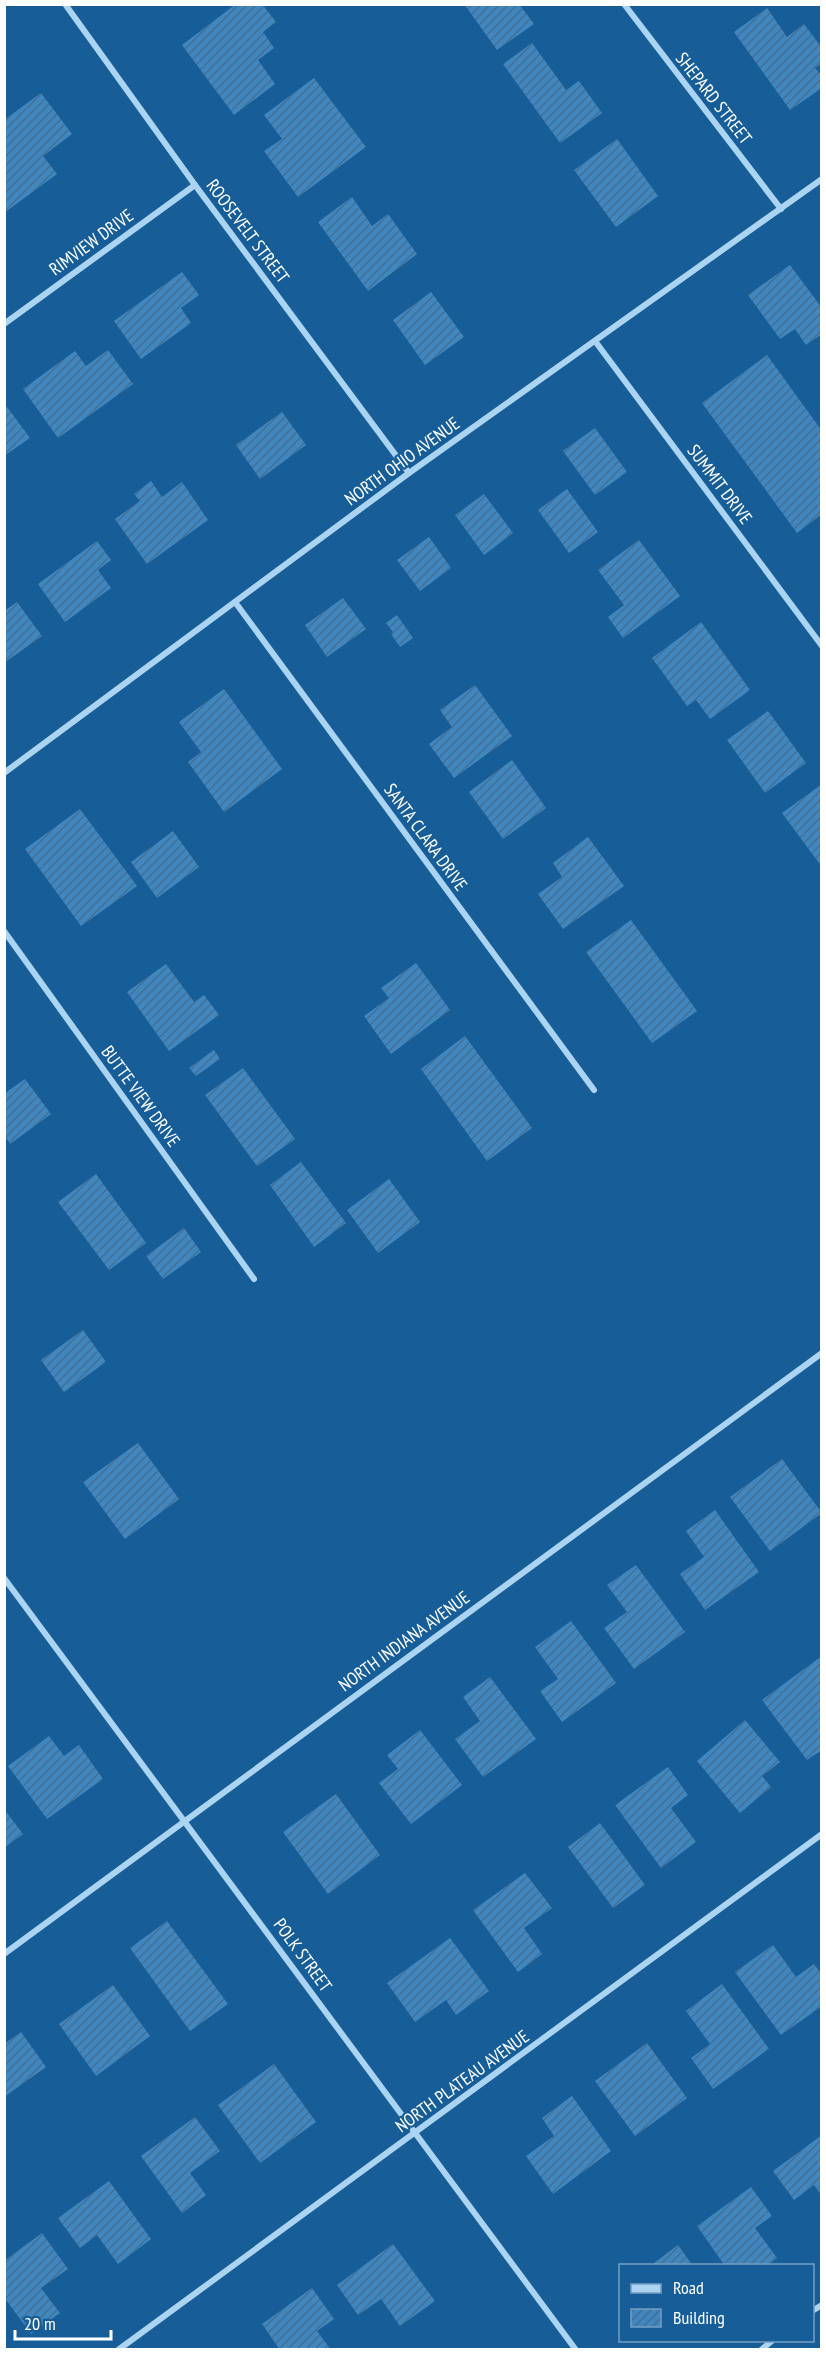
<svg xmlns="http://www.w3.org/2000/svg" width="826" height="2354" font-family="'PT Sans Narrow',sans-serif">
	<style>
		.building { fill: url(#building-hatch) }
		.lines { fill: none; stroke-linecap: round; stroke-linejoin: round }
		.minor { stroke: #abd3f2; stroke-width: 6 }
		.labels { text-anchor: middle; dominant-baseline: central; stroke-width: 4.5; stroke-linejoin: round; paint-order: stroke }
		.street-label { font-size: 18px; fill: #fff; stroke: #175e99 }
	</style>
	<defs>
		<pattern id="building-hatch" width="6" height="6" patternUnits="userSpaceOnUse" patternTransform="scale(1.5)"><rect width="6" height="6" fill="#4087c0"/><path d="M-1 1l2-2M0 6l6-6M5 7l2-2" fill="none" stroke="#456f92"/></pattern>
	</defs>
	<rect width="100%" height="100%" fill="#175e99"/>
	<!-- building -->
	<g class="building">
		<polygon points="236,4 262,4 276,22 263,32 274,48 258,60 275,84 234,115 182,45"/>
		<polygon points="464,4 519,4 534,24 497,50"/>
		<polygon points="767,8 787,37 804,24 822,48 822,63 815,68 822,76 822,88 790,110 734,32"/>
		<polygon points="532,43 566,90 579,81 602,113 560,143 503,64"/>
		<polygon points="314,78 366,147 298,197 264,151 282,139 264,115"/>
		<polygon points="41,93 72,134 43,156 57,174 4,213 4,120"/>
		<polygon points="617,139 658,196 616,227 574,170"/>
		<polygon points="352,197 372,226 388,214 417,254 368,291 318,222"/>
		<polygon points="790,265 822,308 822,334 806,345 795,329 780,339 748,295"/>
		<polygon points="182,272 199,295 181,308 191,323 141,359 114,321"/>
		<polygon points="431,292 464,337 425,365 393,320"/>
		<polygon points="108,350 133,384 58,438 23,389 75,351 86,366"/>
		<polygon points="767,355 822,431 822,514 797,533 702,403"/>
		<polygon points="4,403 30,438 4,456"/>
		<polygon points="282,412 306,445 260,479 236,445"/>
		<polygon points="595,428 627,472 595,495 563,451"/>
		<polygon points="151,481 162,497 182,482 208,520 147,564 115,519 140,501 134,494"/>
		<polygon points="567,489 598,532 569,553 538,510"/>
		<polygon points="484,494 513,533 484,555 455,515"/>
		<polygon points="429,537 451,568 420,591 397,560"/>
		<polygon points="639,540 680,596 623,638 608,617 624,605 598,570"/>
		<polygon points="97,541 111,560 98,570 111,588 65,622 38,584"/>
		<polygon points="343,598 366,629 327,657 305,625"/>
		<polygon points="17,602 42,636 4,663 4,611"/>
		<polygon points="397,615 413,638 400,647 391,634 393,632 386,623"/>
		<polygon points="701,622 750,690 710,719 696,700 687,706 652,658"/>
		<polygon points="475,685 512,736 454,778 429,744 452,727 440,710"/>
		<polygon points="224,689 282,769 224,812 188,762 201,752 179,722"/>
		<polygon points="768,711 806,763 765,793 727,740"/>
		<polygon points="512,760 546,808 503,839 469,792"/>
		<polygon points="822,784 822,867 782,813"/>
		<polygon points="80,809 137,886 81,926 25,849"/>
		<polygon points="173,831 199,867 157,898 131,862"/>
		<polygon points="588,837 624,886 563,929 538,894 562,877 553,863"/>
		<polygon points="631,920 697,1011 652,1043 586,952"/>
		<polygon points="416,963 450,1010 391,1054 364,1016 389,998 381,988"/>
		<polygon points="166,964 194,1002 204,995 219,1015 169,1051 127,992"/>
		<polygon points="465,1036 532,1128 487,1161 421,1069"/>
		<polygon points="214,1050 220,1059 196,1076 189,1068"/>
		<polygon points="243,1068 295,1139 257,1166 205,1095"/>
		<polygon points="25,1079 51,1114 10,1144 5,1136 5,1093"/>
		<polygon points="301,1162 346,1223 314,1247 270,1185"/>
		<polygon points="96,1174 146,1243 109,1270 58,1202"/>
		<polygon points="389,1179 420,1222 378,1253 347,1210"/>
		<polygon points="184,1228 201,1252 163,1279 146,1256"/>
		<polygon points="83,1330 106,1362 64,1392 41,1360"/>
		<polygon points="138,1443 179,1499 125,1539 83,1482"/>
		<polygon points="782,1459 822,1513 770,1551 730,1497"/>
		<polygon points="715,1510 759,1572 705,1610 680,1574 704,1557 686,1531"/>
		<polygon points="636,1565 685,1632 634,1669 604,1628 627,1612 607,1585"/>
		<polygon points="571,1621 616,1683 562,1722 540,1691 558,1679 535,1647"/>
		<polygon points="819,1658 822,1661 822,1750 807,1760 762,1700"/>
		<polygon points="490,1677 536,1739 483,1777 455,1739 480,1721 463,1697"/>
		<polygon points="745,1720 780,1762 762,1776 771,1787 740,1813 697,1761"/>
		<polygon points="420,1730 462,1785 411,1824 379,1783 398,1769 387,1755"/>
		<polygon points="49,1736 64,1756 79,1745 103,1779 47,1819 8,1766"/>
		<polygon points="668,1767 688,1795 671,1808 696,1842 661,1868 615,1805"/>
		<polygon points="336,1794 380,1855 328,1894 283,1832"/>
		<polygon points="4,1809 23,1834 4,1848"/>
		<polygon points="600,1823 645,1885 613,1908 568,1847"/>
		<polygon points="525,1873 552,1908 524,1928 542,1954 518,1972 473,1910"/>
		<polygon points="167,1921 228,2004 190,2031 130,1948"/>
		<polygon points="450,1938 489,1991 456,2015 446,2000 415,2022 387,1983"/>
		<polygon points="773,1945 796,1977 814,1964 822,1975 822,2006 781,2035 735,1972"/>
		<polygon points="722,1984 769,2049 713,2089 691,2058 710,2044 686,2011"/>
		<polygon points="113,1985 150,2036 96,2076 59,2024"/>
		<polygon points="21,2032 46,2067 4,2097 4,2044"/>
		<polygon points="647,2043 687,2098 635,2136 595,2081"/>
		<polygon points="274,2064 316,2122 260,2163 218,2105"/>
		<polygon points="572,2096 611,2151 553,2194 526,2156 554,2136 542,2118"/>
		<polygon points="195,2117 220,2151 190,2173 206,2195 182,2213 141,2156"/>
		<polygon points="822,2135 822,2196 814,2185 794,2200 773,2171"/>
		<polygon points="109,2181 151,2239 118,2264 97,2235 80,2248 58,2218"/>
		<polygon points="751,2187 772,2216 755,2228 777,2258 767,2266 725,2266 697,2226"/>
		<polygon points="42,2233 68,2269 41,2288 60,2313 31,2334 4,2297 4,2261"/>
		<polygon points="393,2244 435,2301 400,2326 381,2299 358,2315 337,2285"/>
		<polygon points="678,2245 693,2266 650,2266"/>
		<polygon points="312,2288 334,2319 317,2331 331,2350 280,2350 262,2324"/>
	</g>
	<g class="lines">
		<!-- minor -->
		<g class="minor">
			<polyline points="65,4 195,185 409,473"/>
			<polyline points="624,4 781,209"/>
			<polyline points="4,324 195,185"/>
			<polyline points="595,341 822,646"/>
			<polyline points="235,602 594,1090"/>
			<polyline points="4,773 409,473 822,179"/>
			<polyline points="4,931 254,1279"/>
			<polyline points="4,1578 576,2350"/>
			<polyline points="4,1954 822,1353"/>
			<polyline points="812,2311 822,2305"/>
			<polyline points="118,2350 822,1834"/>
			<polyline points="761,2350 773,2340"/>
		</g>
	</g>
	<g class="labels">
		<!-- street labels -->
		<g class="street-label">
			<text transform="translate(714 98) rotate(52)">SHEPARD STREET</text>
			<text transform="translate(248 231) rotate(53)">ROOSEVELT STREET</text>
			<text transform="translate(91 242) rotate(-36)">RIMVIEW DRIVE</text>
			<text transform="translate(402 461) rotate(-36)">NORTH OHIO AVENUE</text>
			<text transform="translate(720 484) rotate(53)">SUMMIT DRIVE</text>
			<text transform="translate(426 837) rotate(54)">SANTA CLARA DRIVE</text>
			<text transform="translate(141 1096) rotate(54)">BUTTE VIEW DRIVE</text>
			<text transform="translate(404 1641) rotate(-36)">NORTH INDIANA AVENUE</text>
			<text transform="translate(303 1955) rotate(54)">POLK STREET</text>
			<text transform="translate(462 2081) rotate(-36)">NORTH PLATEAU AVENUE</text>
		</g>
	</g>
	<!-- border -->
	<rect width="826" height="2354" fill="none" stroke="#ffffff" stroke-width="12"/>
	<!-- legend -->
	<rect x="619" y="2264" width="195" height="78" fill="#175e99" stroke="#749ec2" stroke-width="1.5"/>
	<rect x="631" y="2284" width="30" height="9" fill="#abd3f2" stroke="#749ec2" stroke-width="1.5"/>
	<text x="673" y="2294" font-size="18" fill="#ffffff">Road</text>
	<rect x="631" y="2309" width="30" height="18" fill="url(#building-hatch)" stroke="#749ec2" stroke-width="1.5"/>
	<text x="673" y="2324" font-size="18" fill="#ffffff">Building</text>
	<!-- scale -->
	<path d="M15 2330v9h96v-9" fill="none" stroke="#ffffff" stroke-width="3"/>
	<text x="24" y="2330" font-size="18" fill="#ffffff" stroke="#175e99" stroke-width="4.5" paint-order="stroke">20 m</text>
</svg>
